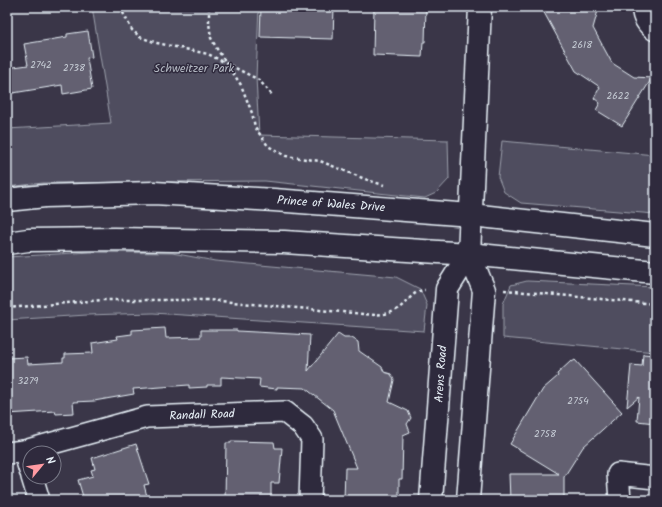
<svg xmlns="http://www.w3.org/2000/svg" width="662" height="507" font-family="Kalam,sans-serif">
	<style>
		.green { fill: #504e5f; stroke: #9ca0ac }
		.building { fill: #636171; stroke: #e8f1f8 }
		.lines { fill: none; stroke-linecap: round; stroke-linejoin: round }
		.minor-casing { stroke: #e8f1f8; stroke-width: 24 }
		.tertiary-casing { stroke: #e8f1f8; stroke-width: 25 }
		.secondary-casing { stroke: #e8f1f8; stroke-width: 25 }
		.path { stroke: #e8f1f8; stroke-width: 2.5; stroke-dasharray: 3 3; stroke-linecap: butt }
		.minor { stroke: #2f2a3d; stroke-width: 21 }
		.tertiary { stroke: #2f2a3d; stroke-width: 22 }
		.secondary { stroke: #2f2a3d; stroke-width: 22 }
		.labels { text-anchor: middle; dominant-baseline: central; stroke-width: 3; stroke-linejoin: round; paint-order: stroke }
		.number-label { font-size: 10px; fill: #c7cdd6 }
		.park-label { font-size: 12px; fill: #b3b8c2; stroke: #2f2a3d }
		.street-label { font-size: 12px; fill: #e8f1f8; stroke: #2f2a3d }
	</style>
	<rect width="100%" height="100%" fill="#3a3648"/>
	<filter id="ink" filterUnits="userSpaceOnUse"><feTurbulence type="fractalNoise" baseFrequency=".025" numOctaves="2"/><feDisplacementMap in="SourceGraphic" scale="8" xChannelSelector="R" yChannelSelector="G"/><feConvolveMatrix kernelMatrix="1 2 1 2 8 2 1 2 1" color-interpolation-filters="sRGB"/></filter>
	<g filter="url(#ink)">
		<!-- green -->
		<g class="green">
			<polygon points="92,7 259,7 256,77 259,135 448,140 449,179 436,193 425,198 265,181 43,183 7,187 7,129 111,123"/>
			<polygon points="502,141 655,155 655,214 521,203 504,192 498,177"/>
			<polygon points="91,252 172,253 215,261 396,277 420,289 427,305 424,331 153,313 87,315 7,320 7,257"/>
			<polygon points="527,281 655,287 655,352 503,338 503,304 511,285"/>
		</g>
		<!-- building -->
		<g class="building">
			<polygon points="261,7 334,7 333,39 260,37"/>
			<polygon points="374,7 426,7 425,42 423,42 422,57 373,55"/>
			<polygon points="541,7 599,7 593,28 612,63 634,77 652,78 622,126 596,110 600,103 594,98 600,87 576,71"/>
			<polygon points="88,31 92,57 87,58 92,89 63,94 62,85 7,94 7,68 28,65 24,44 67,37 67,34"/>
			<polygon points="165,328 166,338 201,337 201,330 237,330 237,331 310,335 308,371 338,334 344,338 352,338 358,342 359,351 382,367 384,372 391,374 394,380 389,402 408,411 411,418 407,424 410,432 403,435 402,479 399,479 399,500 344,500 345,468 357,468 333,410 305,388 277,387 277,389 259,387 260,379 221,377 221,385 207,385 207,387 189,388 189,385 133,389 134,394 94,401 73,402 74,413 56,414 55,411 7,414 7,358 27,357 28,364 63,362 63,358 65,358 65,354 93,353 92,343 118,339 117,336 132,334 132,330"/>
			<polygon points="643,354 655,355 655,423 637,421 639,397 627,407 631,365 642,366"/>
			<polygon points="575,360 622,412 583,447 564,477 564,500 510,500 509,474 559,474 510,444 543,389 558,376 557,374 571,361 572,362"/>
			<polygon points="231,441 274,442 275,448 282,448 279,483 271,483 271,500 225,500 226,443 231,443"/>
			<polygon points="136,444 149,484 144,485 148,500 84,500 78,480 93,476 91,470 95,469 92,458"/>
		</g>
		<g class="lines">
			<!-- minor casing -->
			<g class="minor-casing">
				<g id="minor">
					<path d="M643,7c-1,10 4,17 12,23"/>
					<polyline points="24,451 147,417 285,412 303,426 312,439 310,500"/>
					<polyline points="7,453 24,451 30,471"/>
					<polyline points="32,477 39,500"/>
					<polyline points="620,500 618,474 655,478"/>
				</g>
			</g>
			<!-- tertiary casing -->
			<g class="tertiary-casing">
				<g id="tertiary">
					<polyline points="431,500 447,289 469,254"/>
					<polyline points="468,500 484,290 469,254 480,7"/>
				</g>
			</g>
			<!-- secondary casing -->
			<g class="secondary-casing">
				<g id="secondary">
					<polyline points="7,200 45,196 154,193 274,200 471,215 655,235"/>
					<polyline points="7,243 28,240 114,239 284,242 469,254 655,272"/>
				</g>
			</g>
			<!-- path -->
			<g class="path">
				<polyline points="120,7 132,30 140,37 157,43 208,54 259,80 273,96"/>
				<polyline points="209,7 209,23 211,38 217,49 241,85 252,113 255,127 268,146 286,156 320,161 370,181 384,185"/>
				<polyline points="504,290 655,304"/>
				<path d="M7,308l97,-8h105l166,15c6,-1 14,-1 19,-4 12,-5 18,-21 31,-21"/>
			</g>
			<!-- minor -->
			<use href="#minor" class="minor"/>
			<!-- tertiary -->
			<use href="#tertiary" class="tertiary"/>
			<!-- secondary -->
			<use href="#secondary" class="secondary"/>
		</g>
	</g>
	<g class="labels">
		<!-- number labels -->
		<g class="number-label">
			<text x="582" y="45">2618</text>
			<text x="41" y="65">2742</text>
			<text x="74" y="68">2738</text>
			<text x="618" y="96">2622</text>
			<text x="28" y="381">3279</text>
			<text x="578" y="401">2754</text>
			<text x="545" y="434">2758</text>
		</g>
		<!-- park labels -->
		<g class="park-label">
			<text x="194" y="68">Schweitzer Park</text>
		</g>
		<!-- street labels -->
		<g class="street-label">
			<text transform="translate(331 204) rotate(4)">Prince of Wales Drive</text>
			<text transform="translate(441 374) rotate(-86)">Arens Road</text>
			<text transform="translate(202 415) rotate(-2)">Randall Road</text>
		</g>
	</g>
	<!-- margin -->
	<rect width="662" height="507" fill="none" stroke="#2f2a3d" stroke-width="24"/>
	<rect x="12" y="12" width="638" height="483" fill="none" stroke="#e8f1f8" stroke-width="1.5" filter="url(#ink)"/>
	<!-- north arrow -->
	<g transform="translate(42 465) rotate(61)"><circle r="19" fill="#2f2a3d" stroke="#797a88"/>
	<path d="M0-3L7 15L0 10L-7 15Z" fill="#ff9aa2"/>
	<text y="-6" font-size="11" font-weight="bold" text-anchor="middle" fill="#e8f1f8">N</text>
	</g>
</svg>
